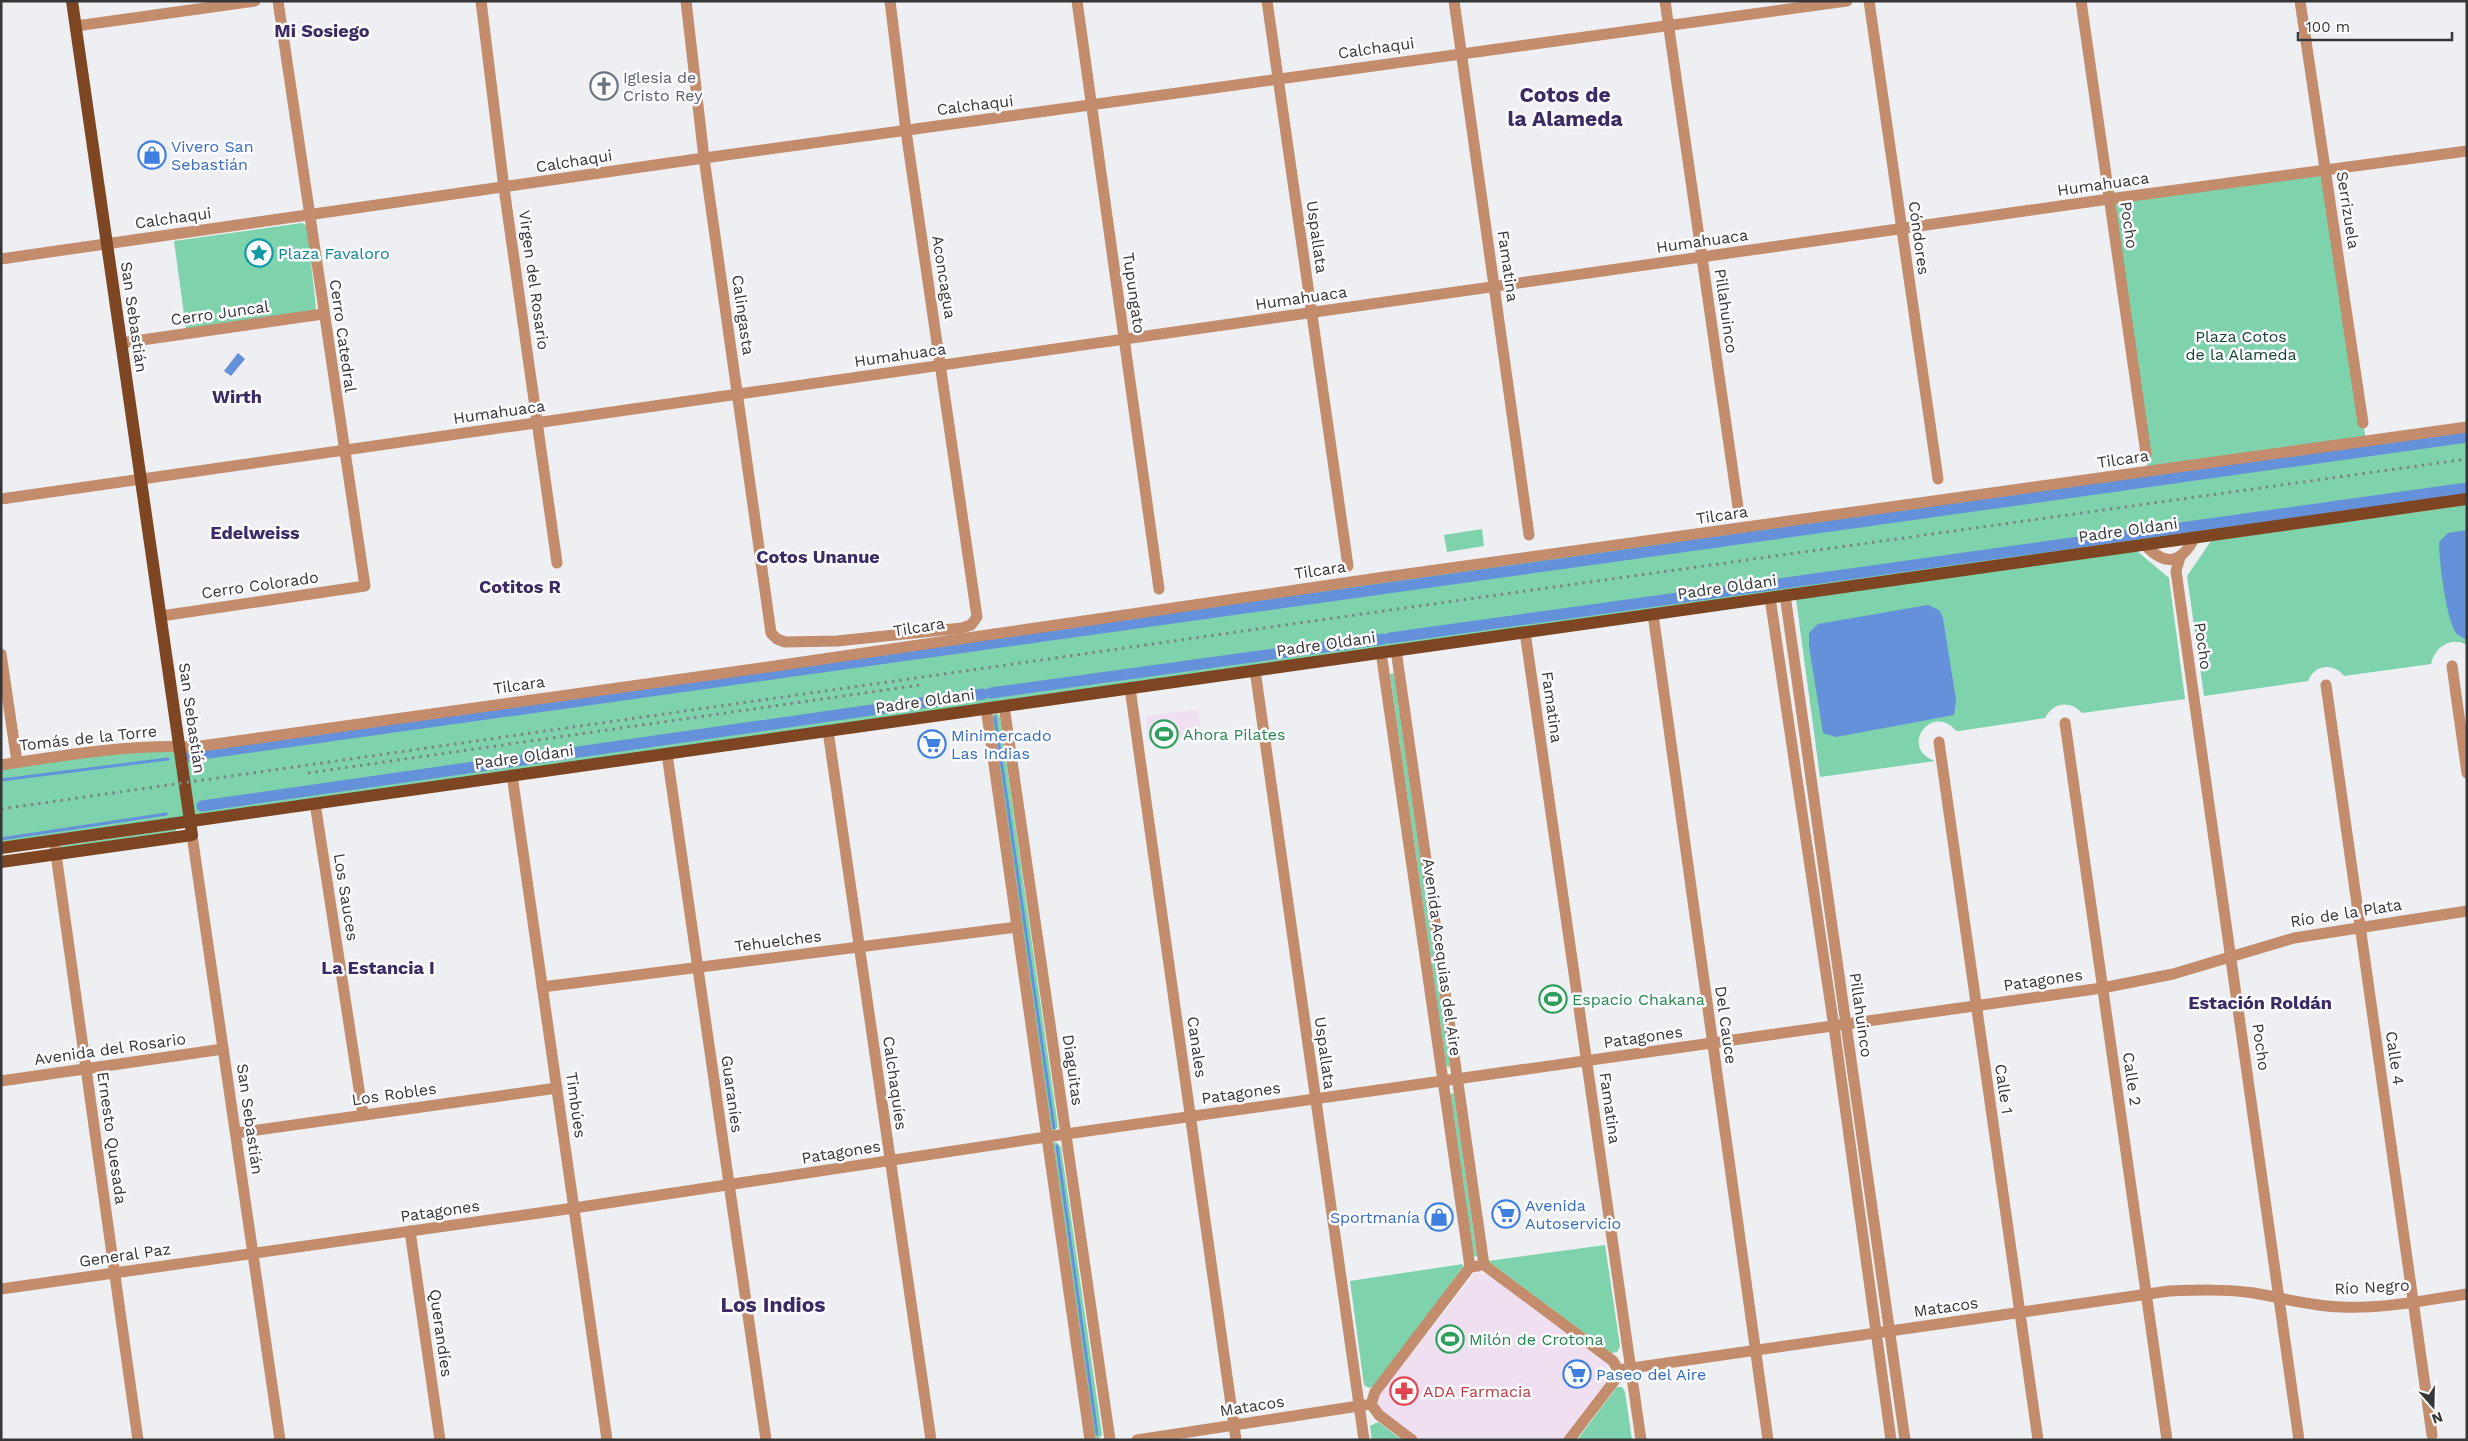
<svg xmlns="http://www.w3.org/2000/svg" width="2468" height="1441" font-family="'Work Sans',sans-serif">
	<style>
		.commercial { fill: #efdff1 }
		.green { fill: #7ed3ac }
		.water { fill: #6590da }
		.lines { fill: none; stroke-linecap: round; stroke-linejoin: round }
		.stream { stroke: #6590da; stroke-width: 3 }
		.canal { stroke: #6590da; stroke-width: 11 }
		.minor { stroke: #c38c6c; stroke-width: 11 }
		.major { stroke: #7d4521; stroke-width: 12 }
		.rail { stroke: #828385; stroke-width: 3; stroke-dasharray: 2.5 5; stroke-linecap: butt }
		.labels { text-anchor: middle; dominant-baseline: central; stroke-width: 5; stroke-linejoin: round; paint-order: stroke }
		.street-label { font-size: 16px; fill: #363638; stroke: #fcfcff }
		.worship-label { font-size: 16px; fill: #5b616d; stroke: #fcfcff; text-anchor: start }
		.shop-label { font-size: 16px; fill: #366cbe; stroke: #fcfcff; text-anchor: start }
		.culture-label { font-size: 16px; fill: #0d838f; stroke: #fcfcff; text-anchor: start }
		.park-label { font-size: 16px; fill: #174432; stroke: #fcfcff }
		.leisure-label { font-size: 16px; fill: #27864d; stroke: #fcfcff; text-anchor: start }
		.health-label { font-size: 16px; fill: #be3a42; stroke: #fcfcff; text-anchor: start }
		.neighbourhood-label { font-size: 18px; font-weight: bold; fill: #3c2a65; stroke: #fcfcff }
		.district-label { font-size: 21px; font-weight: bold; fill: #3c2a65; stroke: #fcfcff }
	</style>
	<rect width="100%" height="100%" fill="#eeeff2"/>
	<!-- commercial -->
	<g class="commercial">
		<polygon points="1198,709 1201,735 1149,743 1146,716"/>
		<polygon points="1475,1273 1488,1275 1607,1364 1609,1374 1607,1381 1563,1440 1417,1440 1384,1415 1377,1404 1379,1395"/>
	</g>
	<!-- green -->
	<g class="green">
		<polygon points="2326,171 2366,441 2467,427 2467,499 1,848 1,765 194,747 2148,471 2109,199"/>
		<polygon points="302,223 307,226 316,308 314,311 186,329 174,241"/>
		<path d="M2467,505v140c-17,-9 -32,2 -36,19l-87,12c-11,-14 -30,-11 -36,5l-104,15 -17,-120 24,-35z"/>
		<polygon points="1482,529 1484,546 1447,552 1444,535"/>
		<path d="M2137,551l32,27 16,121 -103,14c-12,-13 -29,-11 -37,5l-86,13h-3c-24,-29 -58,17 -21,30l-115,16 -24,-178z"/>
		<polygon points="1392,673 1394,674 1450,1066 1448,1067 1446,1065 1390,675"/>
		<polygon points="997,713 1000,717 1058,1127 1053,1131 1050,1130 992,715"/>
		<polygon points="176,829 176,832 62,850 60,846"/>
		<polygon points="1452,1093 1454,1094 1477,1256 1475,1257 1473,1254 1450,1095"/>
		<polygon points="1056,1142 1061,1147 1102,1435 1097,1440 1093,1439 1053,1143"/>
		<polygon points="1605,1245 1620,1346 1617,1352 1611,1353 1488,1261"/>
		<polygon points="1463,1264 1463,1267 1374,1386 1369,1388 1364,1385 1350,1281"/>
		<polygon points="1617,1387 1622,1387 1625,1392 1632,1440 1577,1440"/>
		<polygon points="1378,1422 1402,1440 1372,1440 1370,1426"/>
	</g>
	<!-- water -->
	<g class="water">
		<polygon points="238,353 245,359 231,376 224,371"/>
		<path d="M2467,530v110c-3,-2 -8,-4 -10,-6 -11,-12 -18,-75 -18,-92l9,-9z"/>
		<polygon points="1928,605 1939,610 1943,618 1956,700 1954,715 1836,737 1823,733 1809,646 1809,633 1818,624"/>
	</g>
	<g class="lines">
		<!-- stream -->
		<g class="stream">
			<polyline points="995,717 1054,1128"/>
			<polyline points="1,780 168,759"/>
			<polyline points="1,839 166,814"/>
			<polyline points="1057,1146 1097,1434"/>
		</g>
		<!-- canal -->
		<g class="canal">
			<polyline points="1390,638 2467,488"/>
			<polyline points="991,693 1383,639"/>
			<polyline points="187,756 2467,437"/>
			<polyline points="202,806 983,694"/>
		</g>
		<!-- minor -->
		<g class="minor">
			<polyline points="481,1 504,188 557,563"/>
			<polyline points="686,1 704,158 771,633 777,639 785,642 837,641 962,628 971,625 977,617 906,131 890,1"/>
			<polyline points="1077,1 1159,589"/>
			<polyline points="1267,1 1348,566"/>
			<polyline points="1454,1 1529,535"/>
			<polyline points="1665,1 1738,507"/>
			<polyline points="1869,1 1938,479"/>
			<polyline points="2081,1 2146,454"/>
			<polyline points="2300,1 2363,423"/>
			<polyline points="76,26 255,1"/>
			<polyline points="1,259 704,158 1847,1"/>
			<polyline points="121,343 323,314"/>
			<polyline points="1,499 2109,199 2467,151"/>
			<path d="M2144,544c21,23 37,20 51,-7"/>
			<polyline points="2180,557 2176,571 2299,1440"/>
			<polyline points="1785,595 1905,1440"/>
			<polyline points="1770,598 1834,1027 1891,1440"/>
			<polyline points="1653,614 1768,1440"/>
			<polyline points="161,616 365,586 278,1"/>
			<polyline points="1525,632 1641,1440"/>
			<polyline points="1396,650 1484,1265 1613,1361 1618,1370 1615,1380 1569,1440"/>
			<polyline points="1381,652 1470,1267"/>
			<polyline points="1,654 17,762"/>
			<polyline points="2452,666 2467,773"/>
			<polyline points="1255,670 1364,1440"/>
			<polyline points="2326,685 2432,1435"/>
			<polyline points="1130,688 1236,1440"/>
			<polyline points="1004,706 1110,1440"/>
			<polyline points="986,708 1090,1440"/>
			<polyline points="2065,723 2167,1440"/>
			<polyline points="828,731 931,1440"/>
			<polyline points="1939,742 2038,1440"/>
			<polyline points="667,754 766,1440"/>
			<path d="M1,765c64,-10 128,-21 193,-18l581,-81 603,-88 1089,-151"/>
			<polyline points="512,775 607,1440"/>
			<polyline points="315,803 363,1115"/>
			<polyline points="192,835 280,1440"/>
			<polyline points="54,840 138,1440"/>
			<polyline points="542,987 1017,927"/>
			<polyline points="1,1081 223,1049"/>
			<polyline points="236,1133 557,1088"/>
			<polyline points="410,1231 440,1440"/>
			<polyline points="1,1289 574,1208 1066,1134 2102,988 2173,974 2294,938 2467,911"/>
			<path d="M1618,1370l551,-79c28,-1 57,-2 85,2 29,5 57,13 87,14 42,2 84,-7 126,-13"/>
			<polyline points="1137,1440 1365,1405"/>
			<polyline points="1412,1440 1379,1415 1371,1404 1375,1392 1470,1267 1478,1266"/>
		</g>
		<!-- major -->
		<g class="major">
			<polyline points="1,848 2467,499"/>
			<polyline points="1,862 192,835 72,1"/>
		</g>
		<!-- rail -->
		<g class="rail">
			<polyline points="308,773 920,685"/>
			<polyline points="1,809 1383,611 2467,459"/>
		</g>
	</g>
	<!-- icons -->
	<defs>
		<g id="church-ring" transform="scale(1.4375)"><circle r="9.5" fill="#fcfcff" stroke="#6b7280" stroke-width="1.5"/><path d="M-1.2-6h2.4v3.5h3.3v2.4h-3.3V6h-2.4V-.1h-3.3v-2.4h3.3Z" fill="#6b7280"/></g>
		<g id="shop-ring" transform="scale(1.4375)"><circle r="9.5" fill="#fcfcff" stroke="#3f7fe0" stroke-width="1.5"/><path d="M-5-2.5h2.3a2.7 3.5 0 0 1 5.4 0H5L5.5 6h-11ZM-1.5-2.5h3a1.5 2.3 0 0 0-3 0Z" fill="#3f7fe0"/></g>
		<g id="sight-ring" transform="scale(1.4375)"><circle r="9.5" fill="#fcfcff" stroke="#0f9aa8" stroke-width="1.5"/><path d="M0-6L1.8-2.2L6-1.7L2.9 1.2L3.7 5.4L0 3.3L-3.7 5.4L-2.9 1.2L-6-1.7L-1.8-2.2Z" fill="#0f9aa8"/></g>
		<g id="stadium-ring" transform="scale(1.4375)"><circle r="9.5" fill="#fcfcff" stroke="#2e9e5b" stroke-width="1.5"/><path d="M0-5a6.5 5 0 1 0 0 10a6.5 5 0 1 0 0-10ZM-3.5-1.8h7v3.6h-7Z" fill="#2e9e5b"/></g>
		<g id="supermarket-ring" transform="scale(1.4375)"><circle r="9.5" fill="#fcfcff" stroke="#3f7fe0" stroke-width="1.5"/><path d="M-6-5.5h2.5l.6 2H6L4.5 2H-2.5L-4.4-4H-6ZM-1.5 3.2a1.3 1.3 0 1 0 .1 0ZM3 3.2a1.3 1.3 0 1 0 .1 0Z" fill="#3f7fe0"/></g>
		<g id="pharmacy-ring" transform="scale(1.4375)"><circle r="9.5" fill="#fcfcff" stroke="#e0444e" stroke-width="1.5"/><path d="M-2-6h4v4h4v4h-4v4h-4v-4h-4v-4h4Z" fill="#e0444e"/></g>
	</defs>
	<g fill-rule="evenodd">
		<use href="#church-ring" x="604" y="86"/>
		<use href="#shop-ring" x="152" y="155"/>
		<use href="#sight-ring" x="259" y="253"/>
		<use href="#stadium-ring" x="1164" y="734"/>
		<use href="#supermarket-ring" x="932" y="744"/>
		<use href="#stadium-ring" x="1553" y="999"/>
		<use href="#supermarket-ring" x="1506" y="1214"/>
		<use href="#shop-ring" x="1439" y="1217"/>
		<use href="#stadium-ring" x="1450" y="1339"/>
		<use href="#supermarket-ring" x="1577" y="1374"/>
		<use href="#pharmacy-ring" x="1404" y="1391"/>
	</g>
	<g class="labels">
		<!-- street labels -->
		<g class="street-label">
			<text transform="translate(1376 48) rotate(-8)">Calchaqui</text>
			<text transform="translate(975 105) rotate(-7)">Calchaqui</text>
			<text transform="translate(574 161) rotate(-9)">Calchaqui</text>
			<text transform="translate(2103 184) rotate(-8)">Humahuaca</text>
			<text transform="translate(2348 210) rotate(81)">Serrizuela</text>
			<text transform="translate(173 218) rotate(-8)">Calchaqui</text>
			<text transform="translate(2129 225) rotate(82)">Pocho</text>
			<text transform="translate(1317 237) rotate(82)">Uspallata</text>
			<text transform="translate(1919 238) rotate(82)">Cóndores</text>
			<text transform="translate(1702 241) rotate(-8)">Humahuaca</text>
			<text transform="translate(1508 266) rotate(82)">Famatina</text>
			<text transform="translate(944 277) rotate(81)">Aconcagua</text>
			<text transform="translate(534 280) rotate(82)">Virgen del Rosario</text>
			<text transform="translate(1134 293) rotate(82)">Tupungato</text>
			<text transform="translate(1301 298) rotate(-8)">Humahuaca</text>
			<text transform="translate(1726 311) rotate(82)">Pillahuinco</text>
			<text transform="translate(220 313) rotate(-8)">Cerro Juncal</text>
			<text transform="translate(743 315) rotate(82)">Calingasta</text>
			<text transform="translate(134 317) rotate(82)">San Sebastián</text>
			<text transform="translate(343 336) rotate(82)">Cerro Catedral</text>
			<text transform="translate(900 355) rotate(-8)">Humahuaca</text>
			<text transform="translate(499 412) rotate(-8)">Humahuaca</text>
			<text transform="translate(2123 459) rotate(-8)">Tilcara</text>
			<text transform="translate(1722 515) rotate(-8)">Tilcara</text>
			<text transform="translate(2128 530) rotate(-8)">Padre Oldani</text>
			<text transform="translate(1320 570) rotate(-8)">Tilcara</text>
			<text transform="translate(260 585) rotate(-8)">Cerro Colorado</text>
			<text transform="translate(1727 587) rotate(-8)">Padre Oldani</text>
			<text transform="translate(919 627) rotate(-9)">Tilcara</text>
			<text transform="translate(1326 644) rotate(-8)">Padre Oldani</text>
			<text transform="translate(2203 646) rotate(82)">Pocho</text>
			<text transform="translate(519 685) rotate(-8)">Tilcara</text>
			<text transform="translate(925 701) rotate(-8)">Padre Oldani</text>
			<text transform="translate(1552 707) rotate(82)">Famatina</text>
			<text transform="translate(192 718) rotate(82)">San Sebastián</text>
			<text transform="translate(88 738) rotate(-6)">Tomás de la Torre</text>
			<text transform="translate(524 757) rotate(-8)">Padre Oldani</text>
			<text transform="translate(346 897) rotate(81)">Los Sauces</text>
			<text transform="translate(2346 913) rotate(-9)">Río de la Plata</text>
			<text transform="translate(778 941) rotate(-7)">Tehuelches</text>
			<text transform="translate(1442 957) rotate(82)">Avenida Acequias del Aire</text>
			<text transform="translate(2043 980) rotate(-8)">Patagones</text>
			<text transform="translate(1861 1015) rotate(82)">Pillahuinco</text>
			<text transform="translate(1726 1025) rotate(82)">Del Cauce</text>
			<text transform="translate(1643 1037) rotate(-8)">Patagones</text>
			<text transform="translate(1197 1047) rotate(82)">Canales</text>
			<text transform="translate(2261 1047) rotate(82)">Pocho</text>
			<text transform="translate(110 1049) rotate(-8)">Avenida del Rosario</text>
			<text transform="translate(1325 1053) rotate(82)">Uspallata</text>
			<text transform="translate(2395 1058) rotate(82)">Calle 4</text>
			<text transform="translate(1073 1070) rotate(82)">Diaguitas</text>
			<text transform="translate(2132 1079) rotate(82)">Calle 2</text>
			<text transform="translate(895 1083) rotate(82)">Calchaquíes</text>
			<text transform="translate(2004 1089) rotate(82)">Calle 1</text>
			<text transform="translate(1241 1093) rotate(-8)">Patagones</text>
			<text transform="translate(394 1094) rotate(-8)">Los Robles</text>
			<text transform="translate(732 1094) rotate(82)">Guaraníes</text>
			<text transform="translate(576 1105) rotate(82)">Timbúes</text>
			<text transform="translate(1610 1108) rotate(82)">Famatina</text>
			<text transform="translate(250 1119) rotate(82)">San Sebastián</text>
			<text transform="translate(112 1138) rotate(82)">Ernesto Quesada</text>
			<text transform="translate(841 1152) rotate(-9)">Patagones</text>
			<text transform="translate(440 1211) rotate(-8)">Patagones</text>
			<text transform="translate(125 1255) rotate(-8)">General Paz</text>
			<text transform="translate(2372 1287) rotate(-3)">Río Negro</text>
			<text transform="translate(1946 1307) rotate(-8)">Matacos</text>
			<text transform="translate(441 1333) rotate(82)">Querandíes</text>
			<text transform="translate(1252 1406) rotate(-9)">Matacos</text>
		</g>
		<!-- worship labels -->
		<g class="worship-label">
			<text x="623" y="77">Iglesia de<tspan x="623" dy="18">Cristo Rey</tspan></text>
		</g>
		<!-- shop labels -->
		<g class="shop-label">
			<text x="171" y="146">Vivero San<tspan x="171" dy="18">Sebastián</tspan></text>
			<text x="951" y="735">Minimercado<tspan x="951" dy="18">Las Indias</tspan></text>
			<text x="1525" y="1205">Avenida<tspan x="1525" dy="18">Autoservicio</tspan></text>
			<text x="1420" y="1217" text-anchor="end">Sportmanía</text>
			<text x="1596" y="1374">Paseo del Aire</text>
		</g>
		<!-- culture labels -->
		<g class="culture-label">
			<text x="278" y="253">Plaza Favaloro</text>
		</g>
		<!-- park labels -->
		<g class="park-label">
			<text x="2241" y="336">Plaza Cotos<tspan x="2241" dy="18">de la Alameda</tspan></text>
		</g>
		<!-- leisure labels -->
		<g class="leisure-label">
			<text x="1183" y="734">Ahora Pilates</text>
			<text x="1572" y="999">Espacio Chakana</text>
			<text x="1469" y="1339">Milón de Crotona</text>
		</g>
		<!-- health labels -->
		<g class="health-label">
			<text x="1423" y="1391">ADA Farmacia</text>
		</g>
		<!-- neighbourhood labels -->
		<g class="neighbourhood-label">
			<text x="322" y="30">Mi Sosiego</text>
			<text x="237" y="396">Wirth</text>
			<text x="255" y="532">Edelweiss</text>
			<text x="818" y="556">Cotos Unanue</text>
			<text x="520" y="586">Cotitos R</text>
			<text x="378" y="967">La Estancia I</text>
			<text x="2260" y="1002">Estación Roldán</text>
		</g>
		<!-- district labels -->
		<g class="district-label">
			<text x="1565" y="94">Cotos de<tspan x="1565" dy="24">la Alameda</tspan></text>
			<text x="773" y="1304">Los Indios</text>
		</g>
	</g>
	<!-- border -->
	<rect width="2468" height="1441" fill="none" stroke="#363638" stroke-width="5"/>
	<!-- north arrow -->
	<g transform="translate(2433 1406) rotate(160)" stroke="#fcfcff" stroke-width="4" paint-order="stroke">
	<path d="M0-4L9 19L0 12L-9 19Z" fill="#363638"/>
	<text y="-8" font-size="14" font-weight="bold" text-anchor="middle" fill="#363638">N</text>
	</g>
	<!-- scale -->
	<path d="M2298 32v8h154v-8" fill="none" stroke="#363638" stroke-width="2.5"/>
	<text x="2306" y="32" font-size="15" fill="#363638" stroke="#fcfcff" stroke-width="4" paint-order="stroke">100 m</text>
</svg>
